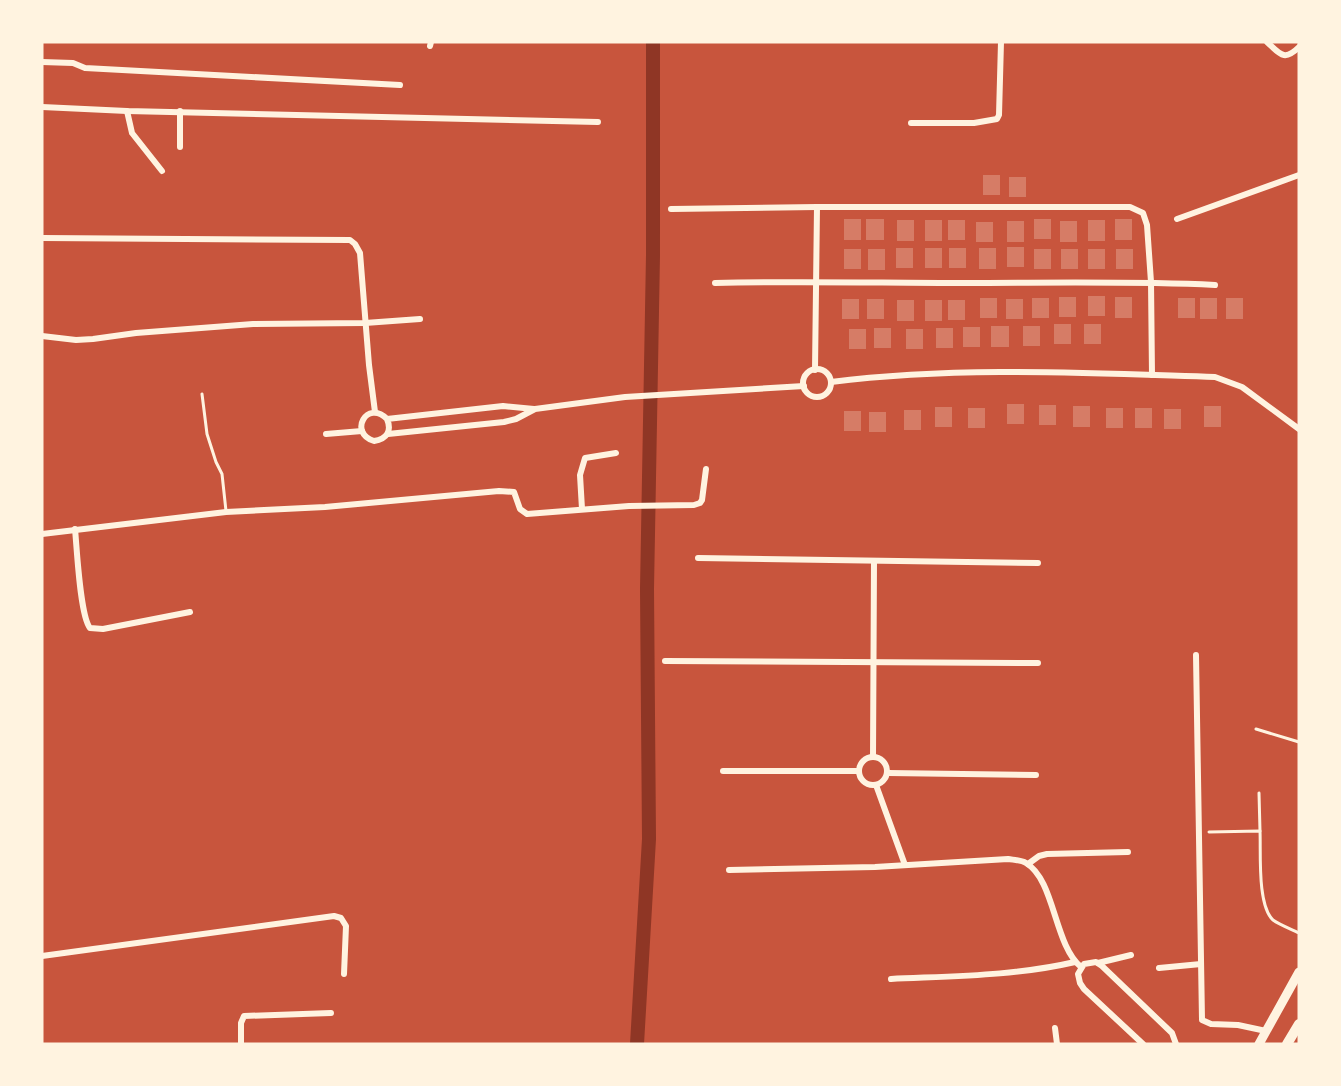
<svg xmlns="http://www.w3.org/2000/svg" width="1341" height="1086" font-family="'Golos Text',sans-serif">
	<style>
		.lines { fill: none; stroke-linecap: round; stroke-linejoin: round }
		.canal { stroke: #8f3625; stroke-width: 14 }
		.building { fill: #d67c66 }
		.service { stroke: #fff3e0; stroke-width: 3 }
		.minor { stroke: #fff3e0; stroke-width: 6 }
		.secondary { stroke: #fff3e0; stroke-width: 9 }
		.primary { stroke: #fff3e0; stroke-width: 10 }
	</style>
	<rect width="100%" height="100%" fill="#c8553d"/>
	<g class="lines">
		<!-- canal -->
		<polyline class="canal" points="637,1044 649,839 647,589 653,255 653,42"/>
	</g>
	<!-- building -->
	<g class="building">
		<rect x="983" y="175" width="17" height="20"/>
		<rect x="1009" y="177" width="17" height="20"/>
		<rect x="844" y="219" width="17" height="21"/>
		<rect x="866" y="219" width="18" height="21"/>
		<rect x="1034" y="219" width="17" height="20"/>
		<rect x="1115" y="219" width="17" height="21"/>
		<rect x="897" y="220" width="17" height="21"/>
		<rect x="925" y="220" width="17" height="21"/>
		<rect x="948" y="220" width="17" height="20"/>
		<rect x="1088" y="220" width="17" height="21"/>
		<rect x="1007" y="221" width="17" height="21"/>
		<rect x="1060" y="221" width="17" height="21"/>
		<rect x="976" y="222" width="17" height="20"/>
		<rect x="1007" y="247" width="17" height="20"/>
		<rect x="896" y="248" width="17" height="20"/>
		<rect x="925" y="248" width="17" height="20"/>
		<rect x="949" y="248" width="17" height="20"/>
		<rect x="979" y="248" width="17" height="21"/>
		<rect x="844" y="249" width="17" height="20"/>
		<rect x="868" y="249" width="17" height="21"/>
		<rect x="1034" y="249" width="17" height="20"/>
		<rect x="1061" y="249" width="17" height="20"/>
		<rect x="1088" y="249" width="17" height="20"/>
		<rect x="1116" y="249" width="17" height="20"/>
		<rect x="1088" y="296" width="17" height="20"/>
		<rect x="1059" y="297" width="17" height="20"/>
		<rect x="1115" y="297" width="17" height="21"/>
		<rect x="980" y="298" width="17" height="20"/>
		<rect x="1032" y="298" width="17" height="20"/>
		<rect x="1178" y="298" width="17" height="20"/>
		<rect x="1200" y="298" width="17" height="21"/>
		<rect x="1226" y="298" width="17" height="21"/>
		<rect x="842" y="299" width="17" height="20"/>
		<rect x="867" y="299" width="17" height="20"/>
		<rect x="1006" y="299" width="17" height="20"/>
		<rect x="897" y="300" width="17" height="21"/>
		<rect x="925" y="300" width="17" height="21"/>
		<rect x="948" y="300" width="17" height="20"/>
		<rect x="1054" y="324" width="17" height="20"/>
		<rect x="1084" y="324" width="17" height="20"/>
		<rect x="991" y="326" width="18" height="21"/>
		<rect x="1023" y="326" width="17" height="20"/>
		<rect x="963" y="327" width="17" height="20"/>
		<rect x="874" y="328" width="17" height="20"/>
		<rect x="936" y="328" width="17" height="20"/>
		<rect x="849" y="329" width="17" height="20"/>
		<rect x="906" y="329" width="17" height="20"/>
		<rect x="1007" y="404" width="17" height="20"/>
		<rect x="1039" y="405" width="17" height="20"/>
		<rect x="1073" y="406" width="17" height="21"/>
		<rect x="1204" y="406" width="17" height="21"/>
		<rect x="935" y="407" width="17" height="20"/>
		<rect x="968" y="408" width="17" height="20"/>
		<rect x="1106" y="408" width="17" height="20"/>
		<rect x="1135" y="408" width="17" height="20"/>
		<rect x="1164" y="409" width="17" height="20"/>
		<rect x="904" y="410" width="17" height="20"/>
		<rect x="844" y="411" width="17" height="20"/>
		<rect x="869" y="412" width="17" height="20"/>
	</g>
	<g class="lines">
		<!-- service -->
		<g class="service">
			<polyline points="202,394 207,434 216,462 222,474 226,511"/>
			<polyline points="1256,729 1299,742"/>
			<polyline points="1259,793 1260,831"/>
			<path d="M1209,832l51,-1c1,21 -3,74 13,89 7,5 18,9 26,13"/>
		</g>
		<!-- minor -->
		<g class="minor">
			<path d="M1267,42c13,12 17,20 32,5"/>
			<polyline points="430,46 431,42"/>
			<polyline points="42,62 73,63 85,68 400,85"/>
			<polyline points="42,107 127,111 598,122"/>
			<polyline points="127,111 132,133 162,171"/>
			<polyline points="180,111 180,147"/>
			<polyline points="911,123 974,123 997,119 999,115 1001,42"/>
			<polyline points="671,209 817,207 1130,207 1143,213 1147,225 1151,282 1152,375"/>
			<polyline points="1177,219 1299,175"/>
			<polyline points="42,238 350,240 355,244 360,253 369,365 375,412"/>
			<path d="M715,283c84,-2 167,0 250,0 84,0 167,-2 250,2"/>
			<polyline points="42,336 76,340 93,339 136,333 253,324 365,323 420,319"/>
			<circle cx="817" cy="383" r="14"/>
			<polyline points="815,370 817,207"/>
			<path d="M831,382c126,-16 256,-9 384,-5l27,10 57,42"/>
			<path d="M387,419c5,12 0,20 -13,22 -26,-8 -7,-42 13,-22l116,-13 31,3"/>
			<polyline points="326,434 362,431"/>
			<polyline points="388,434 504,422 516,419 535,409 625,397 804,386"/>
			<polyline points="582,509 580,475 585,458 616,453"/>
			<path d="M75,529c2,20 5,87 15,99l13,1 87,-17"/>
			<polyline points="42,534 226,512 325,507 499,491 514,492 520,509 527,514 629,506 694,505 700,503 702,500 706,469"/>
			<polyline points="698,558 1038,563"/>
			<polyline points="1196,655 1202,1020 1211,1024 1238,1025 1266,1031"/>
			<polyline points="665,661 1038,663"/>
			<circle cx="873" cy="771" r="14"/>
			<polyline points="873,757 874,561"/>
			<polyline points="723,771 859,771"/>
			<polyline points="888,773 1036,775"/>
			<polyline points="876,785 905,865"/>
			<polyline points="1028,864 1039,856 1047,854 1128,852"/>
			<path d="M729,870l146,-3 133,-8c6,1 13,1 18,4 29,17 28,82 55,104"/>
			<polyline points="42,956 334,916 341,918 346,926 344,974"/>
			<polyline points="1098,963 1131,955"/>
			<polyline points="1159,968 1201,964"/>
			<path d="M891,979c62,-3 124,-3 184,-17"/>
			<polyline points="1055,1028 1057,1044"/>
			<polyline points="241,1044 241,1023 244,1016 331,1013"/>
			<polyline points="1143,1044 1084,989 1080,983 1078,974 1084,964 1096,962 1102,966 1172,1033 1176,1044"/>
		</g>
		<!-- secondary -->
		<polyline class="secondary" points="1259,1044 1299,972"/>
		<!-- primary -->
		<polyline class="primary" points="1287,1044 1299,1024"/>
	</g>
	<!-- border -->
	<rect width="1341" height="1086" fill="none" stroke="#fff3e0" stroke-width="87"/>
</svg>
